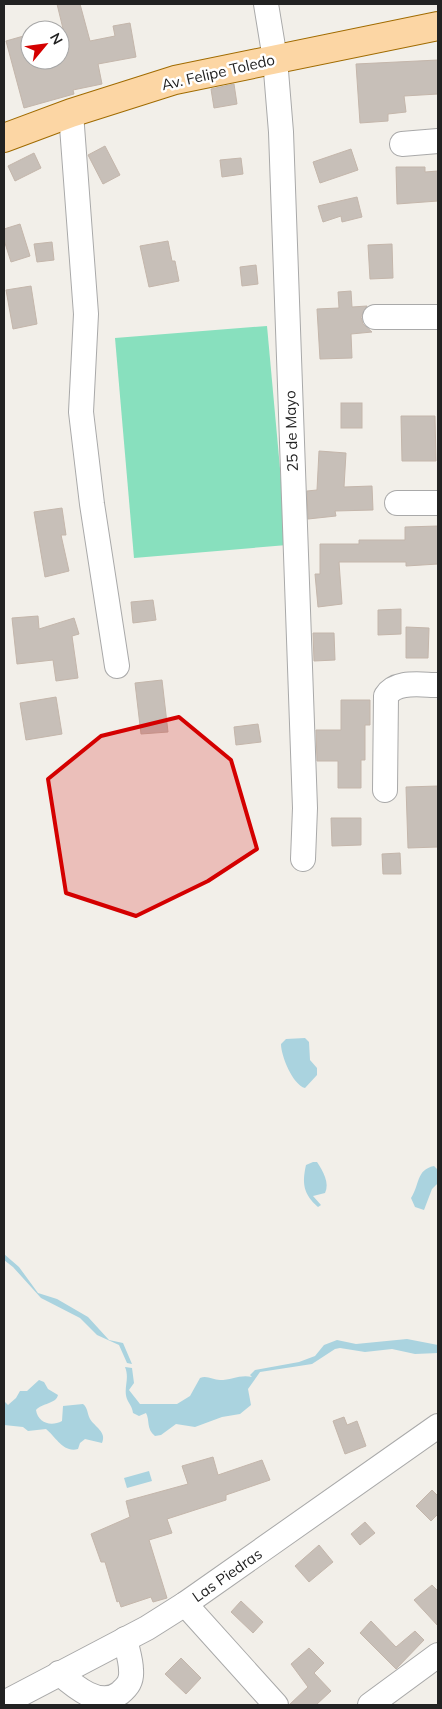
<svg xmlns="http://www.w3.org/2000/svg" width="442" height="1709" font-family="Mulish,sans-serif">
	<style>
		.pitch { fill: #88e0be }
		.water { fill: #aad3df }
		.building { fill: #c7bfb8; stroke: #c4b6ab }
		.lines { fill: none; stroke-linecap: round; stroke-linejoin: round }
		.minor-casing { stroke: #a9a9a9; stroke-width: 26 }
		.major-casing { stroke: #a06b00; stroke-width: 30 }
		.minor { stroke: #fff; stroke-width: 24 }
		.major { stroke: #fcd6a4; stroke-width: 28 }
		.marked { fill: #d40000; fill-opacity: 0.2; stroke: #d40000; stroke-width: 4; stroke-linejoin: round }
		.labels { text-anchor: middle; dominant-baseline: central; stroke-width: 5; stroke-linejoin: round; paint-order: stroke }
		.street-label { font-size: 15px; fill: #222; stroke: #fff }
	</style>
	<rect width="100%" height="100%" fill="#f2efe9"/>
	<!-- pitch -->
	<polygon class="pitch" points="267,326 287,545 134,558 115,338"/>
	<!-- water -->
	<g class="water">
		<path d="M305,1038l4,4 1,18 7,8v7l-12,13c-12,-3 -24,-32 -24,-44l5,-5z"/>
		<path d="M313,1162h4c6,9 13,21 8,31l-12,3 8,9 -3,2c-15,-13 -16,-24 -12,-42z"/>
		<path d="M434,1166l4,4v13l-6,6 -8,21 -9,-3 -4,-9c9,-14 5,-28 23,-32z"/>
		<polygon points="4,1254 19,1267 38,1293 57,1299 88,1317 109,1340 123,1343 132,1364 127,1363 119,1345 97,1335 80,1318 41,1298 13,1267 4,1260"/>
		<path d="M407,1339l31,6v8l-23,1 -23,-5 -27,3 -25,-4 -5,1 -23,15 -52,8 -12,17 3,16 -11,9 -18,3 -27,10 -19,-3 -15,11 -6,1c-9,-7 -5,-16 -9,-23l-7,3 -6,-3c-1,-7 -4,-9 -6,-14 -4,-11 3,-20 -2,-32l7,1 2,15 -5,7 11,14h37l13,-8 10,-18c7,-3 13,2 20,2 11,0 21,-6 32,-3l-2,-2 5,-5 44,-8 16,-6 9,-11 13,-5 19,4z"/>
		<path d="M39,1380l5,2 4,7 10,6c-2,9 -16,8 -22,15 2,13 15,17 26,11l1,-15 20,-2c5,4 4,9 7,15 5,8 17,13 12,24l-17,-4 -5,4 -2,6c-15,4 -22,-12 -32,-20l-18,2 -5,-4 -19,-2v-24l4,4 8,-7 4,-7h7z"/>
		<polygon points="149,1471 152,1481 127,1488 124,1478"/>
	</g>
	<!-- building -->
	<g class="building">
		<polygon points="57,4 80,4 90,41 115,36 113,26 130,23 136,57 98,64 102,84 73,90 74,94 24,108 6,41 27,35 30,60 60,60 60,43 66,41"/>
		<polygon points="438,60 438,94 404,96 406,112 388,114 388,121 360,123 356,64"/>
		<polygon points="234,84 237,104 214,108 211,89"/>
		<polygon points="105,146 120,175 103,184 88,155"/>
		<polygon points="351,149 358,170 320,183 313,162"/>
		<polygon points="34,153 41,168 15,181 8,166"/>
		<polygon points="241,158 243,174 222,177 220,160"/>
		<polygon points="396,167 425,167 425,172 438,171 438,201 397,204"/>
		<polygon points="357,197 362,217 342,222 341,216 323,222 318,206"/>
		<polygon points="20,224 30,256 11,262 4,240 4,229"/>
		<polygon points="168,241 172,261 175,261 179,281 149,287 140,246"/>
		<polygon points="52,242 54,260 37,262 34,244"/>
		<polygon points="392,244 393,278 370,279 368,245"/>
		<polygon points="256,265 258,284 242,286 240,267"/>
		<polygon points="31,286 37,324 13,329 6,290"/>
		<polygon points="351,291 352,307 367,306 361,317 363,324 372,332 351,334 352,358 320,359 317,309 339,308 338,292"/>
		<rect x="341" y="403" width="21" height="25"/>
		<polygon points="401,416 435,416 436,461 402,461"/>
		<polygon points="319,451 346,453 344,487 372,486 373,510 335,511 336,516 308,519 307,491 317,490"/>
		<polygon points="62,508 66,535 61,535 69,571 45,577 34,512"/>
		<polygon points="438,526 438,564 406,566 406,562 339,562 342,604 318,607 315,574 320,574 320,544 359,544 359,540 405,540 405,527"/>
		<polygon points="153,600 156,620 133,623 131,602"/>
		<polygon points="401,609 401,634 378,635 378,610"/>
		<polygon points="38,616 39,629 74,618 79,634 72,636 78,678 56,681 53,660 17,664 12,618"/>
		<polygon points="406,627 429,628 428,658 406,658"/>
		<polygon points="313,633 334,633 335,660 314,661"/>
		<polygon points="162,680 168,732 141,734 135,683"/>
		<polygon points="56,697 62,734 26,740 20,703"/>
		<polygon points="341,700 370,700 370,725 365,725 365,760 361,760 361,788 338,788 338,761 317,761 316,730 341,730"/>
		<polygon points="258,724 261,742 236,745 234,727"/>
		<polygon points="438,786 438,847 408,848 406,787"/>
		<polygon points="331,818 361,818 361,845 332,846"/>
		<polygon points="400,853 401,874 383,874 382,854"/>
		<polygon points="344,1417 347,1425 357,1421 366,1446 345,1454 333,1421"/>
		<polygon points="213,1457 218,1475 262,1460 270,1480 226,1495 226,1500 167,1519 172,1533 149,1540 167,1598 153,1602 151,1597 121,1607 119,1601 117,1602 105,1562 101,1562 91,1534 130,1517 126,1501 188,1484 182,1466"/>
		<polygon points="432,1490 438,1496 438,1514 431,1521 416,1506"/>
		<polygon points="365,1522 375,1533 360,1545 351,1534"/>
		<polygon points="319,1545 333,1562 309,1582 295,1566"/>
		<polygon points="432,1585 438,1591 438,1626 414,1600"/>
		<polygon points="241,1601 263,1622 253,1633 231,1612"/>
		<polygon points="371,1621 396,1647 415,1631 424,1640 396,1669 360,1633"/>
		<polygon points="309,1648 324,1663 314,1673 331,1691 316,1705 289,1705 308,1687 291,1664"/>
		<polygon points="181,1658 201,1678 186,1694 165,1674"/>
	</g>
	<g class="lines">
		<!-- minor casing -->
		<g class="minor-casing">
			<g id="minor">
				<polyline points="266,4 275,59 281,132 305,808 303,859"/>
				<polyline points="71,113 86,314 81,412 92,504 117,666"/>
				<polyline points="402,144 438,141"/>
				<polyline points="375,317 438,317"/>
				<polyline points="397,503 438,503"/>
				<path d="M385,790l1,-94c10,-16 35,-11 52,-11"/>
				<polyline points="185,1604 276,1705"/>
				<path d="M59,1673c15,13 41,36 61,20 8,-7 12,-12 11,-23 0,-10 -4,-21 -6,-31"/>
				<polyline points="4,1703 147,1628 185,1604 438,1426"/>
				<polyline points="370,1705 438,1655"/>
			</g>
		</g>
		<!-- major casing -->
		<g class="major-casing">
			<polyline id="major" points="4,138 71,113 175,80 438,26"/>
		</g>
		<!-- minor -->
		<use href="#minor" class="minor"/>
		<!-- major -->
		<use href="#major" class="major"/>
	</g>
	<!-- marked area -->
	<path class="marked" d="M179,717l52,43 26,89 -49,32 -72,35 -70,-23 -18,-114 53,-43z"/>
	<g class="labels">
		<!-- street labels -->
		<g class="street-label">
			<text transform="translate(218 72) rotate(-13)">Av. Felipe Toledo</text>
			<text transform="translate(291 431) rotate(-92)">25 de Mayo</text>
			<text transform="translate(227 1575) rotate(-35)">Las Piedras</text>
		</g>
	</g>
	<!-- border -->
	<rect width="442" height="1709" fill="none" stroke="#222222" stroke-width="10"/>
	<!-- north arrow -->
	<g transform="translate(45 45) rotate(61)"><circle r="24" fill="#ffffff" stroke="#a7a7a7"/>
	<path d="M0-4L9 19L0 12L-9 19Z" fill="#d40000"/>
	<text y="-8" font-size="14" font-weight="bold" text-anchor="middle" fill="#222222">N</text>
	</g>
</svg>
